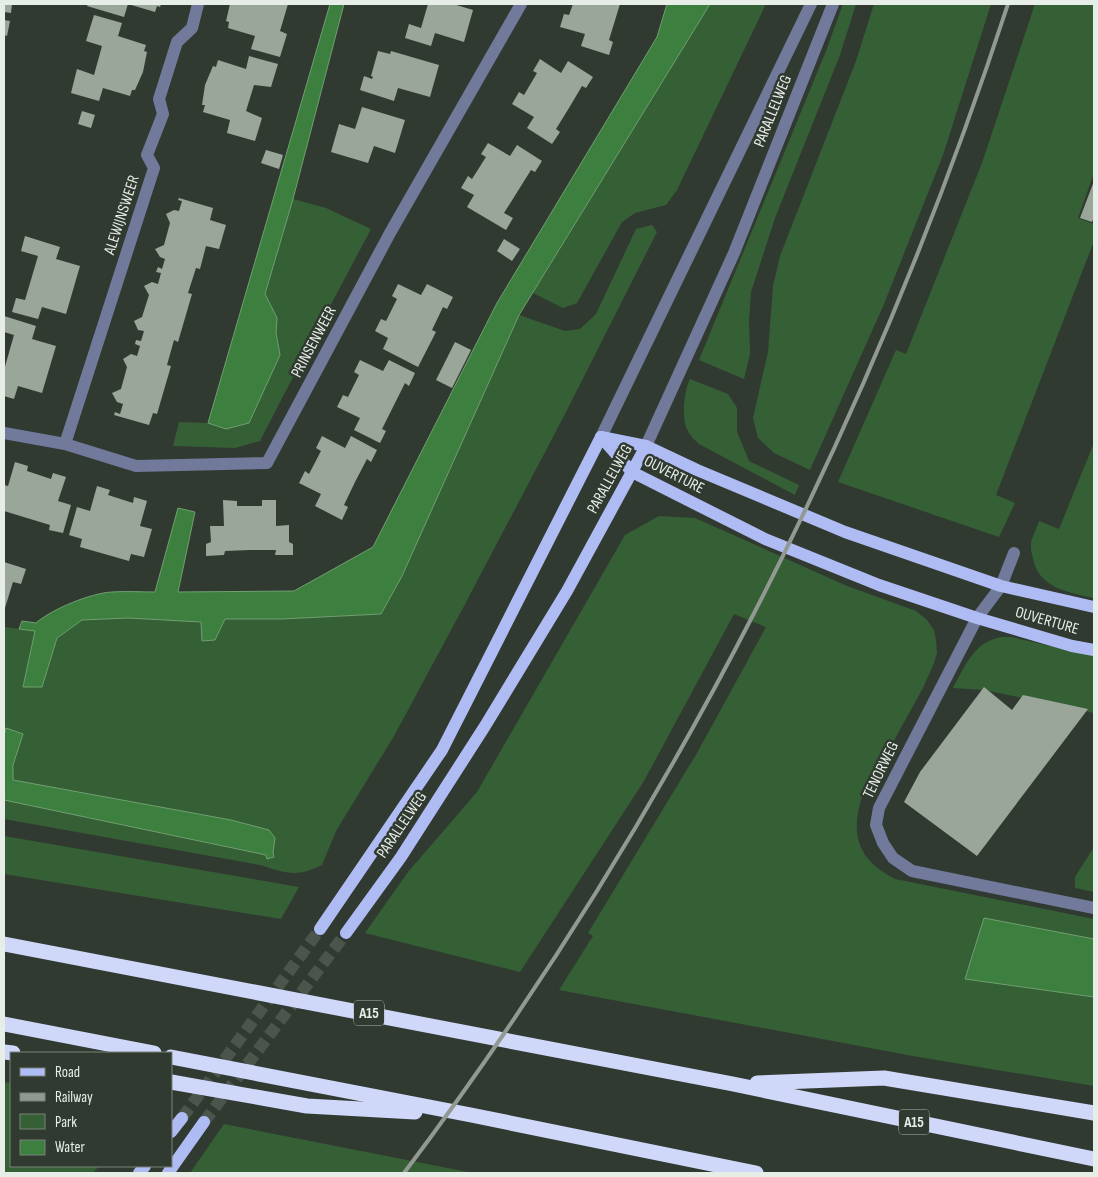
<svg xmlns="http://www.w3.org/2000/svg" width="1098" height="1177" font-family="'Sofia Sans Condensed',sans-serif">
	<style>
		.green { fill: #356035 }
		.water { fill: #3d7f3e; stroke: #70a071 }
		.building { fill: #9ba69b }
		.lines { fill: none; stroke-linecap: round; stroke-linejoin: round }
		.major-tunnel { stroke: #4c554c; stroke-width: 12; stroke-dasharray: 12 6; stroke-linecap: butt }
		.minor { stroke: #727a9c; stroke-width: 12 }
		.major { stroke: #afbcf4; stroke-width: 12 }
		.highway { stroke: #d0d8fa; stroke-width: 15 }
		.rail { stroke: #929992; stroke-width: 4 }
		.labels { text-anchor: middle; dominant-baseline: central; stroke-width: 5; stroke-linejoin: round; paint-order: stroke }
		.shield { fill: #313a31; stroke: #b0b7b0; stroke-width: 1 }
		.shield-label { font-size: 15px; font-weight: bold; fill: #e7ede7 }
		.street-label { font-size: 16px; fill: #e7ede7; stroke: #313a31 }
	</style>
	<rect width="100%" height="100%" fill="#313a31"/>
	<!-- green -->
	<g class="green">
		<polygon points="710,4 766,4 677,190 666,205 635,213 622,222 577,303 563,308 533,293"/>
		<polygon points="843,4 856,4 840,55 775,218 751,292 749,320 750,354 744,379 699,360 826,51"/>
		<polygon points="874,4 991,4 943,155 884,304 810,470 774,453 758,438 753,418 768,352 773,286 780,256 856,61"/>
		<polygon points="1035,4 1094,4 1094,173 1078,218 1094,224 1094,241 996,495 1015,503 999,537 838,482 896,350 906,354 982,163"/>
		<polygon points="293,199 326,208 371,229 310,344 260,441 235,448 173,446 179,422 208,423 226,429 249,423 280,355 276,333 277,318 265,295"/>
		<path d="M652,225l5,7 -93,184 -100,190 -70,130 -58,95 -14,34c-27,13 -35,8 -62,0l-256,-46v-19l270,57 -1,-5 2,-14 -6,-8 -38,-10 -218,-40v-15l10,-31 -19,1v-108l31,4 -12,55 19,1 15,-49 25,-18 46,-2 73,4 1,19 13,-1 10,-21h57l99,-5 21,-38 117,-261 46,16 15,-2 16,-15 40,-85z"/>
		<path d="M690,379l38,15 9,14v24l12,29 50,24 -4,10 -96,-51c-4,-4 -9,-8 -11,-13 -7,-11 -4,-40 2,-52z"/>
		<path d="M1094,443v155c-24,-5 -56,-10 -61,-40 -2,-6 -3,-13 -1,-19 2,-6 5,-12 7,-18l20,8z"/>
		<path d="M659,516l36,2 152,68 69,25 11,9 7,10 2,10 1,13 -3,10 -11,25 -62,112c-11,38 -1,61 34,79l199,40v20l-110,-21 -19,61 129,18v89l-181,-30 -354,-66 34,-54 -5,-3 109,-180 69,-126 -32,-13 -90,167 -124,191 -155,-39 43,-61 69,-80 148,-257z"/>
		<path d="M1001,637h10l83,19v57l-110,-23 -31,-2c12,-22 21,-46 48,-51z"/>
		<polygon points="4,836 299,887 281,919 4,874"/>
		<polygon points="1094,847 1094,892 1075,888 1075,877"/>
		<polygon points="4,1082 11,1083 11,1166 99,1166 93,1173 4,1173"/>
		<polygon points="224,1124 473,1173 190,1173"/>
	</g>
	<!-- water -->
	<g class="water">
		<polygon points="330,4 344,4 293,199 265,294 277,318 276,333 280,355 249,423 226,429 208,423"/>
		<path d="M667,4h43l-191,311 -117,261 -21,38 -99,5h-57l-10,21 -13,1 -1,-19 -73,-4 -46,2 -25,18 -15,49h-19l12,-56 -16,-2 3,-8 14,2c16,-14 55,-30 76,-31 14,-1 29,0 43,0l23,-84 17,4 -17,80 116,-1 79,-44 124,-244 160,-266z"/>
		<polygon points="6,728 23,734 13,765 13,780 231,820 269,830 275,838 273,852 274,857 267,859 266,855 4,800 4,735"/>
		<polygon points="984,918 1094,939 1094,997 965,979"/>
	</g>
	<!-- building -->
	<g class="building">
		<polygon points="4,4 12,4 11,13 4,12"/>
		<polygon points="88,4 128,4 124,17 87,6"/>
		<polygon points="128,4 161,4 160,7 157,6 155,12"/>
		<polygon points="230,4 288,4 280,31 287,34 280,57 251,49 255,36 228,28 229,22 226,21"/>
		<polygon points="428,4 453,4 473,10 464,42 435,33 431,46 405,38 409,24 421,28"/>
		<polygon points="573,4 620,4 609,40 613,42 609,55 581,46 585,34 560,27 564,14 569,15"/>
		<polygon points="94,15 122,23 118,36 146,45 144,51 147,52 143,72 135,90 132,90 130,96 103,88 99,101 71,93 77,69 94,75 102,46 86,41"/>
		<polygon points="4,20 10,21 7,36 4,35"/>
		<polygon points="378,51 390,54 391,51 439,65 430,97 398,88 394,101 360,90 364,76 372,79 373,77 371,76"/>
		<polygon points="249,56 278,64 271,87 254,85 246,111 262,118 255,141 227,133 230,120 203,112 205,105 202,105 205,85 213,66 216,67 218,60 246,69"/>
		<polygon points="540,59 561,73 568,61 593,77 586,88 582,86 569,108 556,129 560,132 552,144 527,128 534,117 512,104 519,92 524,95 537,73 533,71"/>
		<polygon points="362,107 405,120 395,153 374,146 368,163 331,152 339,124 355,129"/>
		<polygon points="82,111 95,115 91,128 78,124"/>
		<polygon points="488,143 510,156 517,145 542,161 535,172 531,170 504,213 513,218 506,230 467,207 474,195 461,188 468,176 472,179 486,157 481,154"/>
		<polygon points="266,150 283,155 279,169 261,163"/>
		<polygon points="1094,181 1094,217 1092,222 1080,218"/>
		<polygon points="179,198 213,208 210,220 226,225 219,249 206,246 200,269 196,268 188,293 192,294 178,342 174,340 167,365 171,366 157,414 153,413 149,425 114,415 115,412 120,414 123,404 117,402 112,393 121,389 127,367 123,359 131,354 137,356 140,346 135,344 136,340 141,341 144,331 138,330 134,321 142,317 149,295 144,286 152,282 158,284 161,273 156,272 158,267 162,269 165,259 160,257 155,249 164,245 170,223 166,214 174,210 179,211 182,201 178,200"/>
		<polygon points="25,236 60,247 56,259 80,266 66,314 42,307 38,319 12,312 16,298 25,300 38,256 21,251"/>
		<polygon points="504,239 520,249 512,261 497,251"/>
		<polygon points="398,284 421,295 427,284 453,297 447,309 443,307 432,330 436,332 418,367 383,349 388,338 375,331 381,319 386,321 397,299 392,296"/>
		<polygon points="4,316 36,326 32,339 56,346 42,393 18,386 14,399 4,396 4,370 14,335 4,332"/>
		<polygon points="455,342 471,350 452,388 436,380"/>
		<polygon points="360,360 383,371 389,360 415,373 409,386 405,383 382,429 386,431 380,443 354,430 360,418 337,407 343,395 348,397 359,375 354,372"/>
		<polygon points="322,436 345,448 351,436 377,450 371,462 367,459 355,482 344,505 348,507 342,520 315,506 321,494 299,483 305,471 309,474 321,451 316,448"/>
		<polygon points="15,462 28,466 27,471 51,479 53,473 66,477 58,501 71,505 63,533 49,530 50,525 4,511 4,485 8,486"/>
		<polygon points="97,486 110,490 108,495 133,503 134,497 147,501 140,526 152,529 144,557 131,554 129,561 80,547 82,539 69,535 77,507 90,511"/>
		<polygon points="223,500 237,501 237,506 262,506 262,500 276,500 276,526 289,525 289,542 293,544 293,555 275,555 276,550 250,550 225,551 224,555 206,556 206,544 211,542 210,526 224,526"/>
		<polygon points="4,562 26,569 21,584 13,582 4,611"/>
		<polygon points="984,687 1012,710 1023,695 1088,709 977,856 904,802 920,772"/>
	</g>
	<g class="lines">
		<!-- major-tunnel -->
		<g class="major-tunnel">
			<polyline points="182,1118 320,929"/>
			<polyline points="204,1122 346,933"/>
		</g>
		<!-- minor -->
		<g class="minor">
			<polyline points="4,433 65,444 136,466 267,463 390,233 521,4"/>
			<polyline points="601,437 811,4"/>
			<polyline points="65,444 154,168 147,155 163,114 159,99 177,42 192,28 198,4"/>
			<polyline points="646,446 734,253 833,4"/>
			<polyline points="1014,553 1001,586 977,618 879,808 876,825 883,843 893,858 912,871 1094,908"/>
		</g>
		<!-- major -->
		<g class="major">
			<polyline points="601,437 632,472 765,539 879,585 977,618 1072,646 1094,650"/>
			<polyline points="601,437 646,446 697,470 845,532 1001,586 1094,607"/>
			<polyline points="320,929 442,750 601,437"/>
			<polyline points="346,933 401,857 485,726 567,591 646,446"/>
			<polyline points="171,1132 182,1118"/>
			<polyline points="139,1173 145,1166"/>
			<polyline points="168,1173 204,1122"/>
		</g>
		<!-- highway -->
		<g class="highway">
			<polyline points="4,944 733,1084 1094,1159"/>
			<polyline points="4,1024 154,1053"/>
			<polyline points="4,1052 13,1053"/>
			<polyline points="171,1057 471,1115 756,1173"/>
			<polyline points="171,1082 307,1106 415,1112"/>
			<polyline points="757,1083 884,1078 1094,1113"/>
		</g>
		<!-- rail -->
		<path class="rail" d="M404,1173c265,-352 467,-751 604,-1169"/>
	</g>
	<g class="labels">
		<!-- shield labels -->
		<g class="shield">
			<rect x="354" y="1000.5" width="30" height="25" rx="4"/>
			<rect x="899" y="1109.5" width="30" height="25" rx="4"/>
		</g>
		<g class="shield-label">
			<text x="369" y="1013">A15</text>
			<text x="914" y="1122">A15</text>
		</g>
		<!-- street labels -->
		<g class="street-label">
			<text transform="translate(773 111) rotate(-68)">PARALLELWEG</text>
			<text transform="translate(122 215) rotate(-72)">ALEWIJNSWEER</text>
			<text transform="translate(314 342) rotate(-62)">PRINSENWEER</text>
			<text transform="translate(674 475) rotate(27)">OUVERTURE</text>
			<text transform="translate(610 479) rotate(-61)">PARALLELWEG</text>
			<text transform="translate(1047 621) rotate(16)">OUVERTURE</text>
			<text transform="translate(881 770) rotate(-64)">TENORWEG</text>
			<text transform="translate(402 825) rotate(-56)">PARALLELWEG</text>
		</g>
	</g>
	<!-- border -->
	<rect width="1098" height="1177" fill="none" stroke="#e7ede7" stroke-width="10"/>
	<!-- legend -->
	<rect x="10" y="1052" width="162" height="115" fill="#313a31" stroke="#7a827a"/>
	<rect x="20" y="1068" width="25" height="8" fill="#afbcf4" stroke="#7a827a"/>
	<text x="55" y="1077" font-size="15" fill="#e7ede7">Road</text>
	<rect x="20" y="1093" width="25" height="8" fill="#929992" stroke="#7a827a"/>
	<text x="55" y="1102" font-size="15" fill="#e7ede7">Railway</text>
	<rect x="20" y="1114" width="25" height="15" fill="#356035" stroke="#7a827a"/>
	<text x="55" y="1127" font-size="15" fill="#e7ede7">Park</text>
	<rect x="20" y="1140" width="25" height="15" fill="#3d7f3e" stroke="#7a827a"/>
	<text x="55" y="1152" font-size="15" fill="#e7ede7">Water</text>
</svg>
